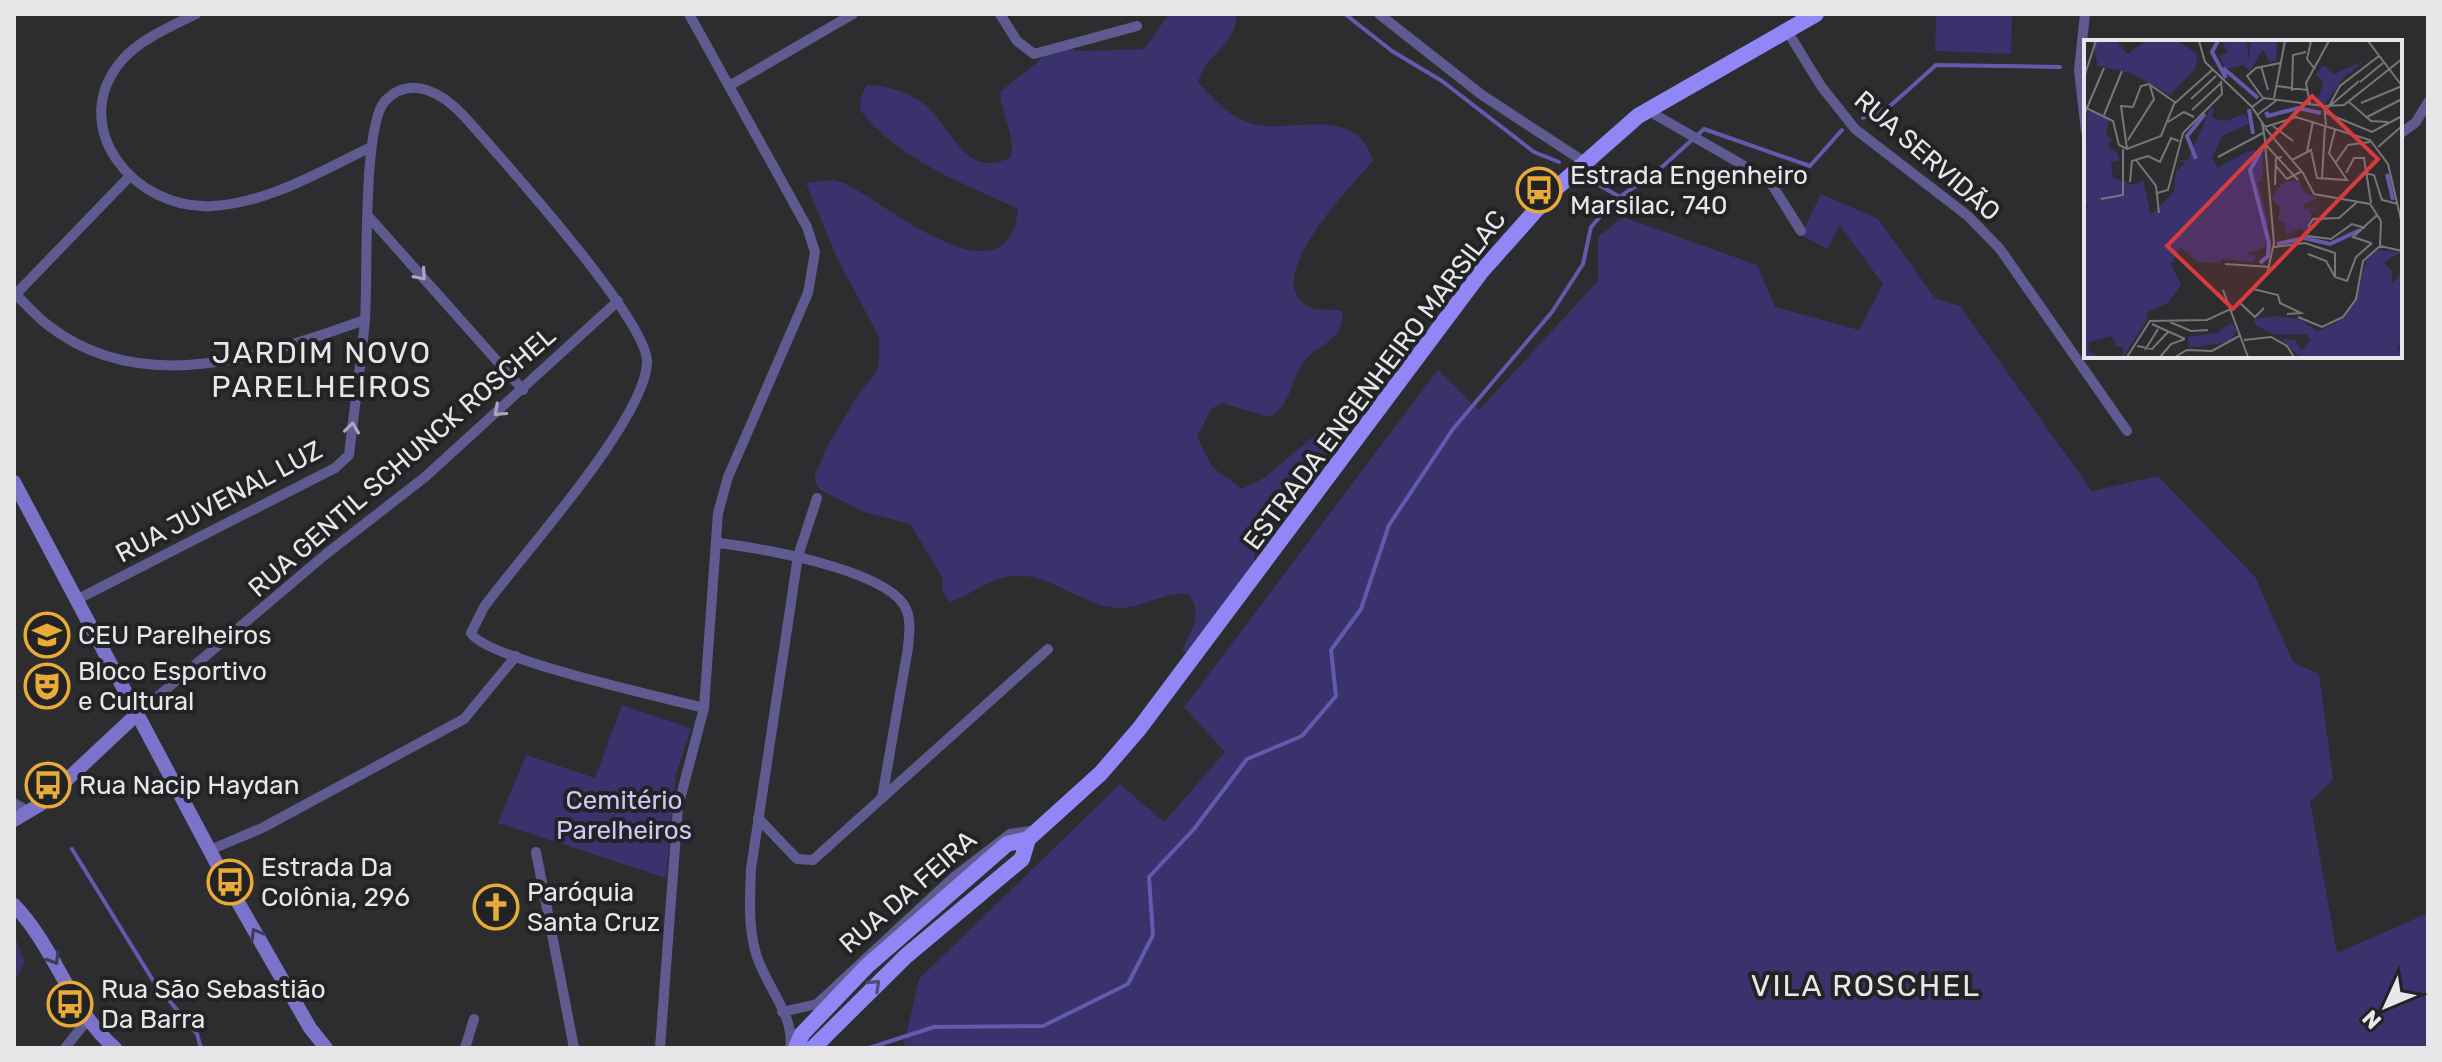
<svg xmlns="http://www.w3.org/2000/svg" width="2442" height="1062" font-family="Rubik,sans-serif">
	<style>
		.green { fill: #39326d }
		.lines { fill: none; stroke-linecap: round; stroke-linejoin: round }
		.stream { stroke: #6359ad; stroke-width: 4 }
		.street { stroke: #5f5b91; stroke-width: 10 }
		.secondary { stroke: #7b73ca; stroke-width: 14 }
		.primary { stroke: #9186f5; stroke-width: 16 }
		.oneway { stroke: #aaa8c1 }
		.oneway2 { stroke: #3d3b57 }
		.oneway3 { stroke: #4f4b78 }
		.labels { text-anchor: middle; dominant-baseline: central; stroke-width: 8; stroke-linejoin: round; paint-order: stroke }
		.street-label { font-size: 26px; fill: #e7e7e9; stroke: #232325 }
		.poi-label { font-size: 26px; fill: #e7e7e9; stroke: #232325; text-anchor: start }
		.park-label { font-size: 26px; fill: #cac9f7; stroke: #232325 }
		.quarter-label { font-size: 30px; letter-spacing: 2px; fill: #e7e7e9; stroke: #232325 }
		.inset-river { fill: none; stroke: #6359ad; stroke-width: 4 }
		.inset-road { fill: none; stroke: #777779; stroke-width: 2 }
		.view { fill: #d83b3b; fill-opacity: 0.15; stroke: #d83b3b; stroke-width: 4 }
		.inset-edge { fill: none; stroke: #e7e7e9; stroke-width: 4 }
	</style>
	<rect width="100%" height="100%" fill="#2d2d2f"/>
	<!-- green -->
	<g class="green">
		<path d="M1169,14h67c3,29 -33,42 -38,69 15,14 29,32 49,39 41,15 108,-21 126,39 -20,23 -112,116 -67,144 10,7 25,3 36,6 4,32 -31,34 -43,58 -9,19 -10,36 -29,48l-48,-14 -11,6 -14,28 15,30 30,22 22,-11 57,-48 12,-2 11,6 -89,117c1,22 -14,35 -29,49l1,14 -34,36 -12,3c9,-21 23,-37 8,-59 -25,-3 -47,15 -72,14 -38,-2 -68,-39 -111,-31 -21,4 -37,19 -56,25l-8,-11 1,-12 -33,-55 -46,-12 -45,-23 -5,-12 15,-34 30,-50 15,-17 5,-12v-27l-43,-81 -30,-73 27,-3 11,3c38,17 164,127 174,26 -57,-27 -118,-48 -158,-99l1,-13 6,-12c19,0 43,7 58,20 27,22 40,76 86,52 5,-21 -10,-43 -11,-65l56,-45 26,4 62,-2z"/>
		<polygon points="1936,14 2012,14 2011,54 1935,51"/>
		<polygon points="1821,194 1878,219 1935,298 1960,306 2092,491 2158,476 2255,577 2293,662 2319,674 2333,779 2310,802 2337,953 2428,913 2428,1048 903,1048 919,979 1120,784 1164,822 1225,752 1184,707 1438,370 1479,410 1598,281 1598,237 1623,217 1757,265 1775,307 1859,330 1883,284 1840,226 1827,249 1801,235"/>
		<polygon points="622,705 691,728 676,774 666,878 498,823 526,755 595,778"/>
		<polygon points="14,934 25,963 14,981"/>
	</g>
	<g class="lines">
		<!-- stream -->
		<g class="stream">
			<polyline points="1345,14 1392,51 1442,81 1534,152 1559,162"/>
			<polyline points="1863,118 1889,107 1936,65 2060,67"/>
			<polyline points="1592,181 1620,197"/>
			<polyline points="72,849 154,982 197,1034 201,1048"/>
			<polyline points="869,1048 934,1027 1043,1026 1128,984 1153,935 1149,877 1194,829 1247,759 1302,736 1336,696 1331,650 1361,609 1389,525 1453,429 1552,312 1583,264 1591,227 1613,202 1662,167 1704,129 1810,166 1842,130"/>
		</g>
		<!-- street -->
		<g class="street">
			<path d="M196,14c-24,12 -55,25 -73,45 -59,67 12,152 89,147 56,-3 109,-35 159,-59"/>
			<polyline points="1000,14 1017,41 1034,54 1137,26"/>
			<polyline points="1379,14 1482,95 1583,161"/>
			<polyline points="2085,14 2079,70 2086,132"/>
			<polyline points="1786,29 1821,86 1855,129 1968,216 2000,249 2127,431"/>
			<polyline points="729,86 853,14"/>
			<polyline points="1647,110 1769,180 1801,231"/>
			<polyline points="2400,134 2416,122 2428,102"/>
			<polyline points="369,217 523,390"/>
			<path d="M14,293c12,11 23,24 35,33 95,73 216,29 316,-6"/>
			<polyline points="16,294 129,177"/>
			<path d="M717,543c41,4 164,26 187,62 8,13 5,29 4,43l-26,150"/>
			<path d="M76,600l259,-132 14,-13c5,-45 12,-90 16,-135 3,-41 -3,-194 20,-219 27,-28 59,-6 79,15 35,40 184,204 183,246 -1,57 -126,194 -163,245l-13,26c14,26 196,65 233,75"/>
			<polyline points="137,714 326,554 425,477 618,301"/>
			<polyline points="14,803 30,812"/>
			<polyline points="758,818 797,859 813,860 1048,649"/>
			<polyline points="210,850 262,828 464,719 516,656"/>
			<polyline points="536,852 574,1048"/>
			<polyline points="782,1012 817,1004 954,877 1010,834 1037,830"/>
			<polyline points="65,1048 89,1018"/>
			<polyline points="465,1048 474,1019"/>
			<polyline points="660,1048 678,807 704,708 718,513 728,477 808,293 815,252 807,227 689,14"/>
			<path d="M790,1048c6,-33 -28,-66 -35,-98 -7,-26 -5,-54 -4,-81l47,-313 19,-58"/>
		</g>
		<!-- secondary -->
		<g class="secondary">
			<polyline points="14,482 227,883 310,1028 326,1048"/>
			<polyline points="14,820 41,804 137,714"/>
			<path d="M14,905c41,42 56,105 101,143"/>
		</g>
		<!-- primary -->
		<g class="primary">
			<polyline points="796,1048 802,1034 867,966 1007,844 1028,839"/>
			<polyline points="813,1048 906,956 1022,859 1028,839 1101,773 1139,729 1481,272 1553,191 1638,116 1816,14"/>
		</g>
	</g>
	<!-- one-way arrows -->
	<defs><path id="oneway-chevron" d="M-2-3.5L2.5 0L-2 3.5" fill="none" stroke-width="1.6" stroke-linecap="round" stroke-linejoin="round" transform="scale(2)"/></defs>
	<g class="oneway">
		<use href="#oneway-chevron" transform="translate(421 275) rotate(48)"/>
		<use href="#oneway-chevron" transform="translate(499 411) rotate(138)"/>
		<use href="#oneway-chevron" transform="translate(352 428) rotate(-83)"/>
	</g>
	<g class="oneway2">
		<use href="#oneway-chevron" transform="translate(256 934) rotate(-120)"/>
		<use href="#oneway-chevron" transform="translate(54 959) rotate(59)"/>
	</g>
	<use class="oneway3" href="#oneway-chevron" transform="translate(875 985) rotate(-43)"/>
	<!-- icons -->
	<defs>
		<g id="bus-ring" transform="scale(2.3)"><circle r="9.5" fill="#232325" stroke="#e8ab37" stroke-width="1.5"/><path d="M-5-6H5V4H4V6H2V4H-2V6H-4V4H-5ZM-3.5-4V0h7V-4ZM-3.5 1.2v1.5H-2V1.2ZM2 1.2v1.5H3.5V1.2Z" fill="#e8ab37"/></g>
		<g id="school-ring" transform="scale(2.3)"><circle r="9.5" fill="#232325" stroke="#e8ab37" stroke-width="1.5"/><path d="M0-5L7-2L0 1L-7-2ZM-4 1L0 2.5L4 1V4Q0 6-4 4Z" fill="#e8ab37"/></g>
		<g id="theatre-ring" transform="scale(2.3)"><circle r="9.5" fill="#232325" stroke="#e8ab37" stroke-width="1.5"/><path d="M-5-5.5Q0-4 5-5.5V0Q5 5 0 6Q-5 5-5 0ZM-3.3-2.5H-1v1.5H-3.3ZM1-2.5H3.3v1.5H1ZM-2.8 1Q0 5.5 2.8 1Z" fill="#e8ab37"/></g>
		<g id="church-ring" transform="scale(2.3)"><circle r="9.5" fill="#232325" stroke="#e8ab37" stroke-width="1.5"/><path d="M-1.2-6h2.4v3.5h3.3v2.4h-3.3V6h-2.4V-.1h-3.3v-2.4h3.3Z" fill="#e8ab37"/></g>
	</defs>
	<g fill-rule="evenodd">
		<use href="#bus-ring" x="1539" y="190"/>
		<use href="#school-ring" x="47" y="635"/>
		<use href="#theatre-ring" x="47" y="686"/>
		<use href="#bus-ring" x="48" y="785"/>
		<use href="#bus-ring" x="230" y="882"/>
		<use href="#church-ring" x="496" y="907"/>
		<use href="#bus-ring" x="70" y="1004"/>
	</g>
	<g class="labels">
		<!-- street labels -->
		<g class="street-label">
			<text transform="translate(1927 156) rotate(41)">RUA SERVIDÃO</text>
			<text transform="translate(1375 380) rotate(-53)">ESTRADA ENGENHEIRO MARSILAC</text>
			<text transform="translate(402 462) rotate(-41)">RUA GENTIL SCHUNCK ROSCHEL</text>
			<text transform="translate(219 502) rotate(-28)">RUA JUVENAL LUZ</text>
			<text transform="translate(908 892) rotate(-41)">RUA DA FEIRA</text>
		</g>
		<!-- poi labels -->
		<g class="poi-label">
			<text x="1570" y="175">Estrada Engenheiro<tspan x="1570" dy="30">Marsilac, 740</tspan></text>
			<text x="78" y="635">CEU Parelheiros</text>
			<text x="78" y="671">Bloco Esportivo<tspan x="78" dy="30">e Cultural</tspan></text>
			<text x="79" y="785">Rua Nacip Haydan</text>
			<text x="261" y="867">Estrada Da<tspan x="261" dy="30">Colônia, 296</tspan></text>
			<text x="527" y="892">Paróquia<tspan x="527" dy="30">Santa Cruz</tspan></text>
			<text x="101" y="989">Rua São Sebastião<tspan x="101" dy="30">Da Barra</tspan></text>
		</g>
		<!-- park labels -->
		<g class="park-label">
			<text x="624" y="800">Cemitério<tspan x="624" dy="30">Parelheiros</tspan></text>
		</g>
		<!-- quarter labels -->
		<g class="quarter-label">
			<text x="322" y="353">JARDIM NOVO<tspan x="322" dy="34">PARELHEIROS</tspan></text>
			<text x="1866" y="986">VILA ROSCHEL</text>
		</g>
	</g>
	<!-- overview -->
	<g transform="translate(2084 40)">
		<rect width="318" height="318" fill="#2d2d2f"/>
		<path d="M8,1h25l10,13 19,-13h33l18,13 -1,14 -26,27 -39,-22 -33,-7zM138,1h25l2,22 1,-22h27l-1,20 -7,1 -6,-13 -13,22 -7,-6 -17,4 -7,-12 8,-5zM280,21l-20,16 -19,27 -8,-1 6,-20 -7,-9 4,-5 4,-4 9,9zM126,69h4l-2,9 14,3 17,-7 5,4 2,5 -28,13 -10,22 6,10 28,-16 12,-2 5,7v24l-5,1 11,43 -4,1 3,20 -21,8 9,2 -3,6 -30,-3 -3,4 -22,-1 -18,-15 -9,17 10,21 -13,18 -22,10 2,6 -25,38v-10h-6l-6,-11 -22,6 -1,9 9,6h-13v-148l7,-4h-7l3,-94 22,8 -3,16 6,4 -4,6 10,9 1,7 -8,1 2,16 21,7 9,-5 8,35 23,-24 2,-20 9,-7 -5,-4h8zM215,140l5,12 14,6 -14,6v5l17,-2 -13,4 4,4 -6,20 -5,-7 -14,6 -3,-12 -6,-1 2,-14 -13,-13 4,3 13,-15zM294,210l24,2 -18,10 8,9v12l10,-10v73l-5,-1 5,12h-102l-19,-18 14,1 6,11 10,-11 -4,-6 -32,1 -20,-10 -1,-6 20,-3 25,3 18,12 18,-7 21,-23 10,-41zM147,283l6,7 -8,12 -40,6 -1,-11 29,-4z" fill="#39326d"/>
		<path class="inset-river" d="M134,1l-6,11 14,26M139,28l35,30M165,69l4,25M182,72l2,4 30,-8 23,5M112,119l-9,-23 18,-22M303,134l6,26M193,204l27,-6 26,6 30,-14M176,223l8,-7 1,-13 -19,-73 12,-21"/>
		<path class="inset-road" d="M115,1l6,21 47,45 13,20M227,1l-4,18 8,10M284,1l34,45M177,26l7,24M0,37l12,-36M276,42l23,-19M193,46l30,4M208,51l1,-36 13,-3M179,58l-16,-22 9,-8 24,-5M190,58l11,-57M107,59l25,-23M265,62l22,19 17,1M277,63l41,-17M226,64l-4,-21 23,-42M247,65l28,-24M240,66l20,-1 58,-46M0,67l29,14 6,24 8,4 34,-13 13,-32 38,-34M168,67l12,-9 60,8 2,19M244,68l12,-22 39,-30M108,70l30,-28M242,73l46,19 30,-16M0,75l20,-47M20,75l18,-44M173,75l20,-15M283,77l35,-18M84,82l16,-10 10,5M178,82l4,24M189,86l20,15M181,87l31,-10 74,23 18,24 14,60M181,88l38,45 11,21 56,10 11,17M44,100l26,-41 -4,-13M181,104l33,36M294,107l24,-21M43,109l-6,-43 12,1 8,-21 8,-2 27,19M223,112l6,-31M134,117l45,-24M52,120l20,26 3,27M208,120l19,-10 6,28 30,2 -18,-27 6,-23M252,122l12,-17 22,-3M192,126l11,13 15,-8M262,133l8,-15h10l7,45M280,133l10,2 8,25 16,4M238,139l3,-53M46,142l2,-21 16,-5 12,6 11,-24 8,3M191,145l1,-27 6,-1M73,153l11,-3 15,-57 39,-39 -1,-13M17,159l22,-4v-46M297,181l-1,25 22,5M224,187l5,-8 26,-1 18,-16M223,196l24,3 21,-15 13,4M287,203l-18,-6 24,-22M190,207l31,-4 30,10v24M224,214l18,7 9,16 12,4 9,-24 16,-14M141,224l45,3M169,249l25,6 2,8 21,10 -14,1M139,250l25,67M156,263l15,14 9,-9M214,277l24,10 21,-10 13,-18 7,-38 17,-15M86,282l21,9 17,-1M68,284l33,15M160,300l27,-3 16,9 7,11M53,306l15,3 16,-17M61,310l13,-21M43,317l23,-36 57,-1 26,-12 34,-34 7,-31 -9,-100M76,317l11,-13 14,-5M91,317l12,-7 25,1 29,-16"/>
		<path class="view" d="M228,56l66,63 -145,150 -66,-63z"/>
		<rect width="318" height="318" class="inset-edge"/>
	</g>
	<!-- border -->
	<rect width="2442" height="1062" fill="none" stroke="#e7e7e9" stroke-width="32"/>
	<!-- north arrow -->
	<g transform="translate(2386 1006) rotate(226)" stroke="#232325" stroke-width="6" paint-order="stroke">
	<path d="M0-6L14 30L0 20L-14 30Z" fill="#e7e7e9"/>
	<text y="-12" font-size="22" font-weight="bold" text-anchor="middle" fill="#e7e7e9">N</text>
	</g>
</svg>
